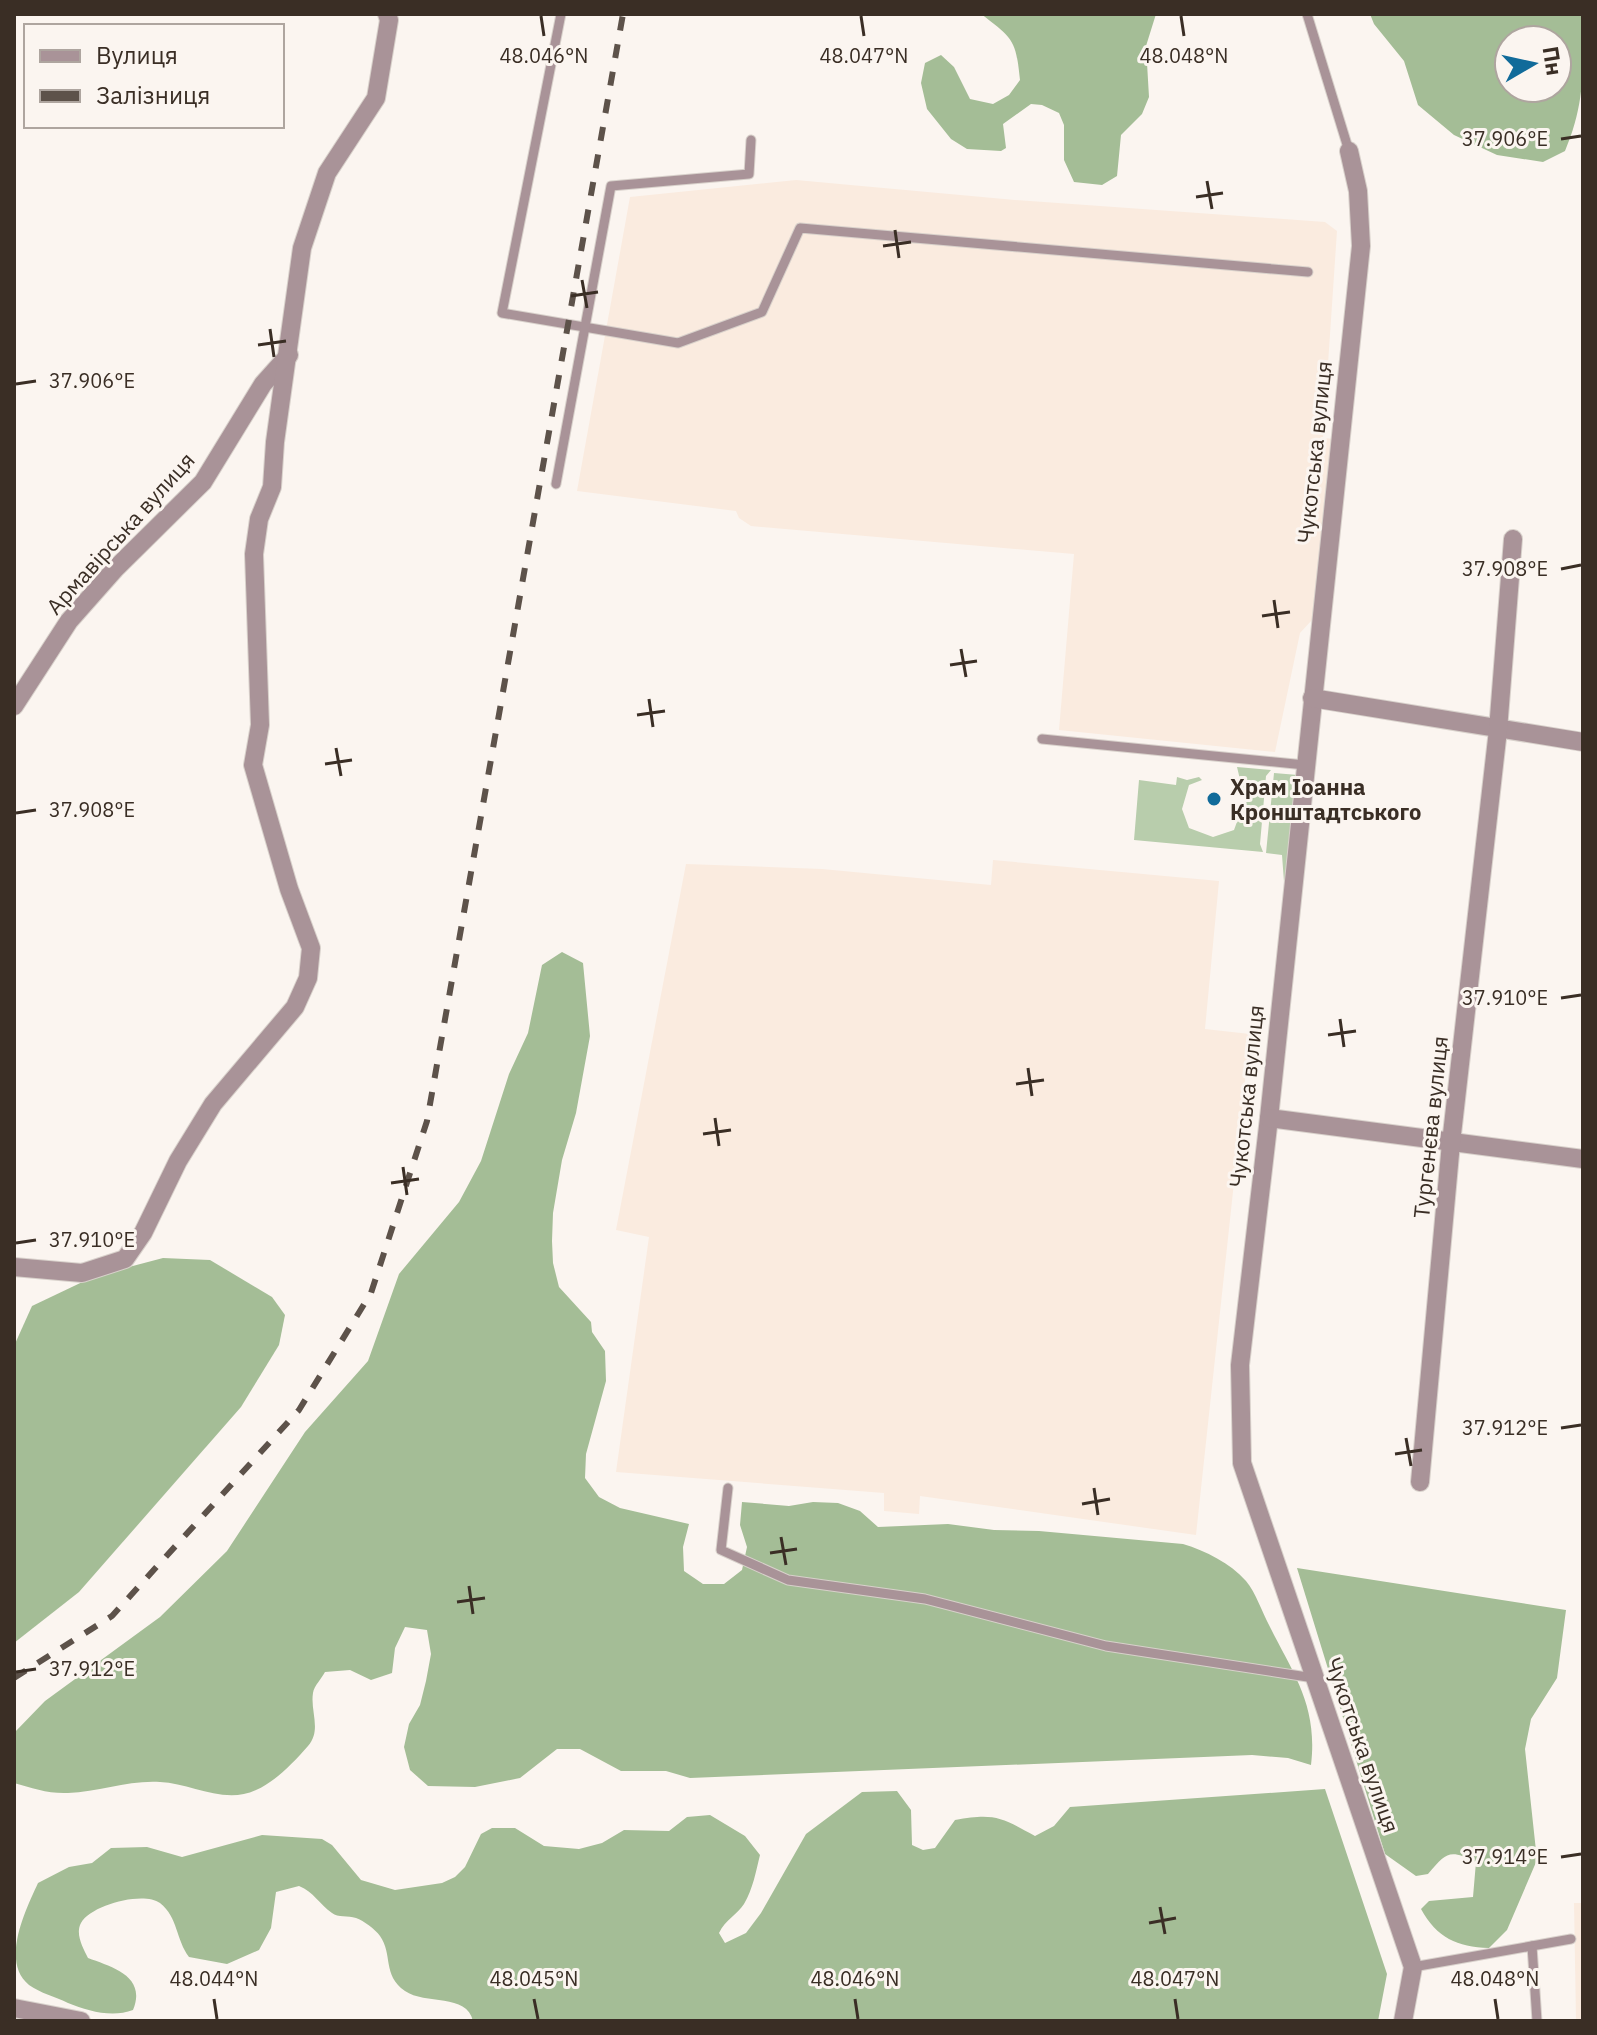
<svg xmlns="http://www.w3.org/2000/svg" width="1597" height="2035" font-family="'IBM Plex Sans',sans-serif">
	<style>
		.built { fill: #faebdf }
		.green { fill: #b8cdac }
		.forest { fill: #a4bd96; fill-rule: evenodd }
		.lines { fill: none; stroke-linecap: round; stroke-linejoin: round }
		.lane-casing { stroke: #d8d1cb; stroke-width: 11 }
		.street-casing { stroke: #d8d1cb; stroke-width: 20 }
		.lane { stroke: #a99398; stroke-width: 9 }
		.street { stroke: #a99398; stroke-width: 18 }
		.rail { stroke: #5d524a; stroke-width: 6; stroke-dasharray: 14 14; stroke-linecap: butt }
		.ticks { fill: none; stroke: #3a2e25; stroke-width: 3 }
		.poi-dot { fill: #116b9a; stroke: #fbf5f0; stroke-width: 3 }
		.labels { text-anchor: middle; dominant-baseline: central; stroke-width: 6; stroke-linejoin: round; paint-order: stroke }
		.street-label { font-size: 22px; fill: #3a2e25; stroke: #fbf5f0 }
		.poi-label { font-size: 22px; font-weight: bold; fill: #3a2e25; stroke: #fbf5f0; text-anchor: start }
		.ticks-label { font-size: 20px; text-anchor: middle; fill: #3a2e25; stroke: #fbf5f0; stroke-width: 6; stroke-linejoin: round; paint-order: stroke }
	</style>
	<rect width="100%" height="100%" fill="#fbf5f0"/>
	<!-- built -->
	<g class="built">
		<polygon points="796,180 1015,200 1325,222 1337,231 1323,438 1335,439 1320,590 1312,620 1300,633 1275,752 1059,730 1074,554 751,526 739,518 736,511 577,491 630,197"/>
		<polygon points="993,860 1219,881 1205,1029 1250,1034 1196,1535 920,1496 919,1514 884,1511 884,1493 616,1472 649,1237 616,1230 686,864 822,869 991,885"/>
		<polygon points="1574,1903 1583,1903 1583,2021 1576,2021"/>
	</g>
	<!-- green -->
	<g class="green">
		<polygon points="1237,767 1271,770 1266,776 1260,844 1263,852 1134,840 1139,780 1176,785 1177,777 1187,780 1199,777 1202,780 1189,785 1182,809 1189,828 1213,837 1234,830 1245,800"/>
		<polygon points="1274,773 1298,775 1289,884 1284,882 1282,855 1266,853"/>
	</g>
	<!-- forest -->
	<g class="forest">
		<path d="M981,14h175l-10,32 3,51 -7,17 -21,21 -4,41 -15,9 -28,-3 -10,-22v-35l-5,-12 -17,-8 -11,-1 -28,20 3,24 -5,3 -34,-2 -16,-10 -24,-30 -6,-26 4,-20 16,-8 13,12 16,32 23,5 16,-9 11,-15c-4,-40 -7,-42 -39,-66z"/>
		<path d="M1370,14h213c0,52 3,88 -18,137l-22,11 -46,-7 -43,-20 -36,-30 -14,-44 -30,-37zM1509,40h48v48h-48z"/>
		<path d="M562,952l21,11 7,73 -14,77 -14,47 -9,53 -1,28 1,22 6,24 32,35 1,10 13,19 1,30 -20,73 -1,24 14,19 21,11 69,16 -6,23 1,24 19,13h21l18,-14 5,-23 -7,-22 2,-23 47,4 24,-4 25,1 22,8 18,16 70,-3 46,6 45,1 144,13c23,7 47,19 63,37 10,12 16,31 23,44 25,50 49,81 42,140l-23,-7 -36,-3 -562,23 -24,-7h-45l-41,-22h-23l-37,29 -45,9 -47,-1 -18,-16 -6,-23 5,-23 11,-19 6,-24 5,-27 -4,-24 -22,-3 -10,21 -3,25 -21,7 -21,-10 -25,2c-3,6 -11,14 -12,21 -3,18 9,37 -5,53 -14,16 -33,36 -52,44 -32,15 -65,-7 -96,-8 -31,-2 -61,10 -92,11 -19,1 -36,-5 -54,-10v-50l31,-32 115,-84 67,-66 78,-119 63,-71 31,-87 60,-72 22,-41 28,-87 19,-41 14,-68z"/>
		<polygon points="163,1258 210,1260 272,1297 285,1315 279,1345 241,1407 79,1592 14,1643 14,1346 32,1306 95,1276"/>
		<path d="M1297,1568l269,42 -9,68 -26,41 -6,30 12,111 -30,70 -18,18c-32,-1 -52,-10 -68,-39l8,-8 44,-4 3,-35c-27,-13 -29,-10 -48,12l-12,2 -31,-22z"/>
		<path d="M1325,1789l62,185 -9,47h-905c-6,-28 -48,-16 -68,-30 -23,-16 -12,-37 -25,-55 -5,-7 -16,-15 -24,-18 -8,-3 -18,0 -24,-5 -13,-9 -18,-21 -33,-27l-23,6 -5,36 -12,22 -32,14 -38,-7c-13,-17 -11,-40 -29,-54 -17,-12 -69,2 -79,20 -6,11 2,25 7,35 24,9 59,18 45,52 -21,8 -45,1 -65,-7 -12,-6 -28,-10 -39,-18 -29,-23 -3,-76 9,-102l31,-16 23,-4 19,-15 36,-1 35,10 80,-22 60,4 10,6 29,35 34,10 47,-7 13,-6 10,-10 16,-33 11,-6h23l29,18 35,3 23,-6 22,-13 45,1 18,-14 23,-2 35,21 15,19c-4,16 -7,34 -16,49 -7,11 -19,16 -25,29l6,10 21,-10 15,-20 45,-79 56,-42 35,-1 14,19 1,35 11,5 12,-2 20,-28c39,-7 46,-3 80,16l19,-10 16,-19z"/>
	</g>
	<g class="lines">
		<!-- lane casing -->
		<g class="lane-casing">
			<g id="lane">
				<polyline points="561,14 502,313 678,343 762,312 800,228 1308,272"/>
				<polyline points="1307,14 1349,151"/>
				<polyline points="556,484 611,186 749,174 751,140"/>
				<polyline points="1042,739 1305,765"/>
				<polyline points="728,1488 721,1550 788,1580 925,1599 1106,1646 1314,1678"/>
				<polyline points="1532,1946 1537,2021"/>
				<polyline points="1413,1967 1571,1939"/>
			</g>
		</g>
		<!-- street casing -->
		<g class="street-casing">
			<g id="street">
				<polyline points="1349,151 1358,191 1361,246 1269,1118 1240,1365 1242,1463 1413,1967 1403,2021"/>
				<polyline points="1312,698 1583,742"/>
				<polyline points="14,706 69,621 115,569 203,482 263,384 289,355"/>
				<polyline points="1269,1118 1583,1159"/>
				<polyline points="14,1267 82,1273 125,1259 143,1233 178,1161 213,1104 295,1007 308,978 311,948 289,889 253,765 260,725 254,554 259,519 272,487 275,442 302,248 327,173 376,98 389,20 387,14"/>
				<polyline points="1420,1482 1451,1143 1498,730 1513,539"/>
				<polyline points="14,2008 81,2021"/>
			</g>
		</g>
		<!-- lane -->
		<use href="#lane" class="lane"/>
		<!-- street -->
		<use href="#street" class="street"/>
		<!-- rail -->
		<polyline class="rail" points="14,1678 112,1616 299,1410 371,1293 427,1121 623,14"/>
	</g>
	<!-- ticks -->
	<path class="ticks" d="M541,16l3,20M861,16l3,20M1181,16l3,20M1561,139l20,-3M1207,181l5,28M1196,197l27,-4M895,230l4,28M883,246l28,-4M582,280l5,28M571,296l27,-4M270,329l4,28M258,345l28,-4M16,384l20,-3M1561,569l20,-4M1274,600l4,28M1262,616l28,-4M961,649l5,28M950,665l27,-4M649,699l4,28M637,715l28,-4M336,748l5,28M325,764l27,-4M16,813l20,-3M1561,998l20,-3M1340,1019l4,28M1328,1035l28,-4M1028,1068l4,28M1016,1084l28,-4M715,1118l4,28M703,1134l28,-4M403,1167l4,28M391,1183l28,-4M16,1243l20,-3M1561,1428l20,-3M1406,1438l5,28M1395,1454l27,-4M1094,1488l4,27M1082,1504l28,-5M781,1537l5,28M770,1553l27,-4M469,1586l4,28M457,1602l28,-4M16,1672l20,-3M1561,1857l20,-3M1160,1907l5,27M1149,1923l27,-5M214,1999l3,20M534,1999l4,20M855,1999l3,20M1175,1999l3,20M1495,1999l3,20"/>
	<!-- markers -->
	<circle class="poi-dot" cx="1214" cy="799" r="8"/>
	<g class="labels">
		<!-- street labels -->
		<g class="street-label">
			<text transform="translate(1314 452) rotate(-84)">Чукотська вулиця</text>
			<text transform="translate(120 533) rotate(-48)">Армавірська вулиця</text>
			<text transform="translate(1246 1096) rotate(-84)">Чукотська вулиця</text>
			<text transform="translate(1430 1127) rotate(-84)">Тургенєва вулиця</text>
			<text transform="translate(1363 1745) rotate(71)">Чукотська вулиця</text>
		</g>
		<!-- poi labels -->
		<g class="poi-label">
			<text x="1230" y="786">Храм Іоанна<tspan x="1230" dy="25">Кронштадтського</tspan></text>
		</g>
	</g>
	<g class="ticks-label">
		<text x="544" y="63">48.046°N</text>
		<text x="864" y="63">48.047°N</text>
		<text x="1184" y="63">48.048°N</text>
		<text x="1505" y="146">37.906°E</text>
		<text x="92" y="388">37.906°E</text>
		<text x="1505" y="576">37.908°E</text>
		<text x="92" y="817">37.908°E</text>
		<text x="1505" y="1005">37.910°E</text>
		<text x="92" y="1247">37.910°E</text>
		<text x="1505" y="1435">37.912°E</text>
		<text x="92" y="1676">37.912°E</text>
		<text x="1505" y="1864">37.914°E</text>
		<text x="214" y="1986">48.044°N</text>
		<text x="534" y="1986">48.045°N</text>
		<text x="855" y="1986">48.046°N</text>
		<text x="1175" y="1986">48.047°N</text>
		<text x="1495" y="1986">48.048°N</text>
	</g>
	<!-- border -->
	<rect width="1597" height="2035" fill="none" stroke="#3a2e25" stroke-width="32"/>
	<!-- legend -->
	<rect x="24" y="24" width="260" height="104" fill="#fbf5f0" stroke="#aea59f" stroke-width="2"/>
	<rect x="40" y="50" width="40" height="12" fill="#a99398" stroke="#aea59f" stroke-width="2"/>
	<text x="96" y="64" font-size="24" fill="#3a2e25">Вулиця</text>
	<rect x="40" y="90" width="40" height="12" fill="#5d524a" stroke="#aea59f" stroke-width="2"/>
	<text x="96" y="104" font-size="24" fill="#3a2e25">Залізниця</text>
	<!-- north arrow -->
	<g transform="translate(1533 64) rotate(81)"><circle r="38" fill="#fbf5f0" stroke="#aea59f" stroke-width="2"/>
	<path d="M0-6L14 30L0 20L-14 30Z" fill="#116b9a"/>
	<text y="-12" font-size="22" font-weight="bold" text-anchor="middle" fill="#3a2e25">Пн</text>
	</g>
</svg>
